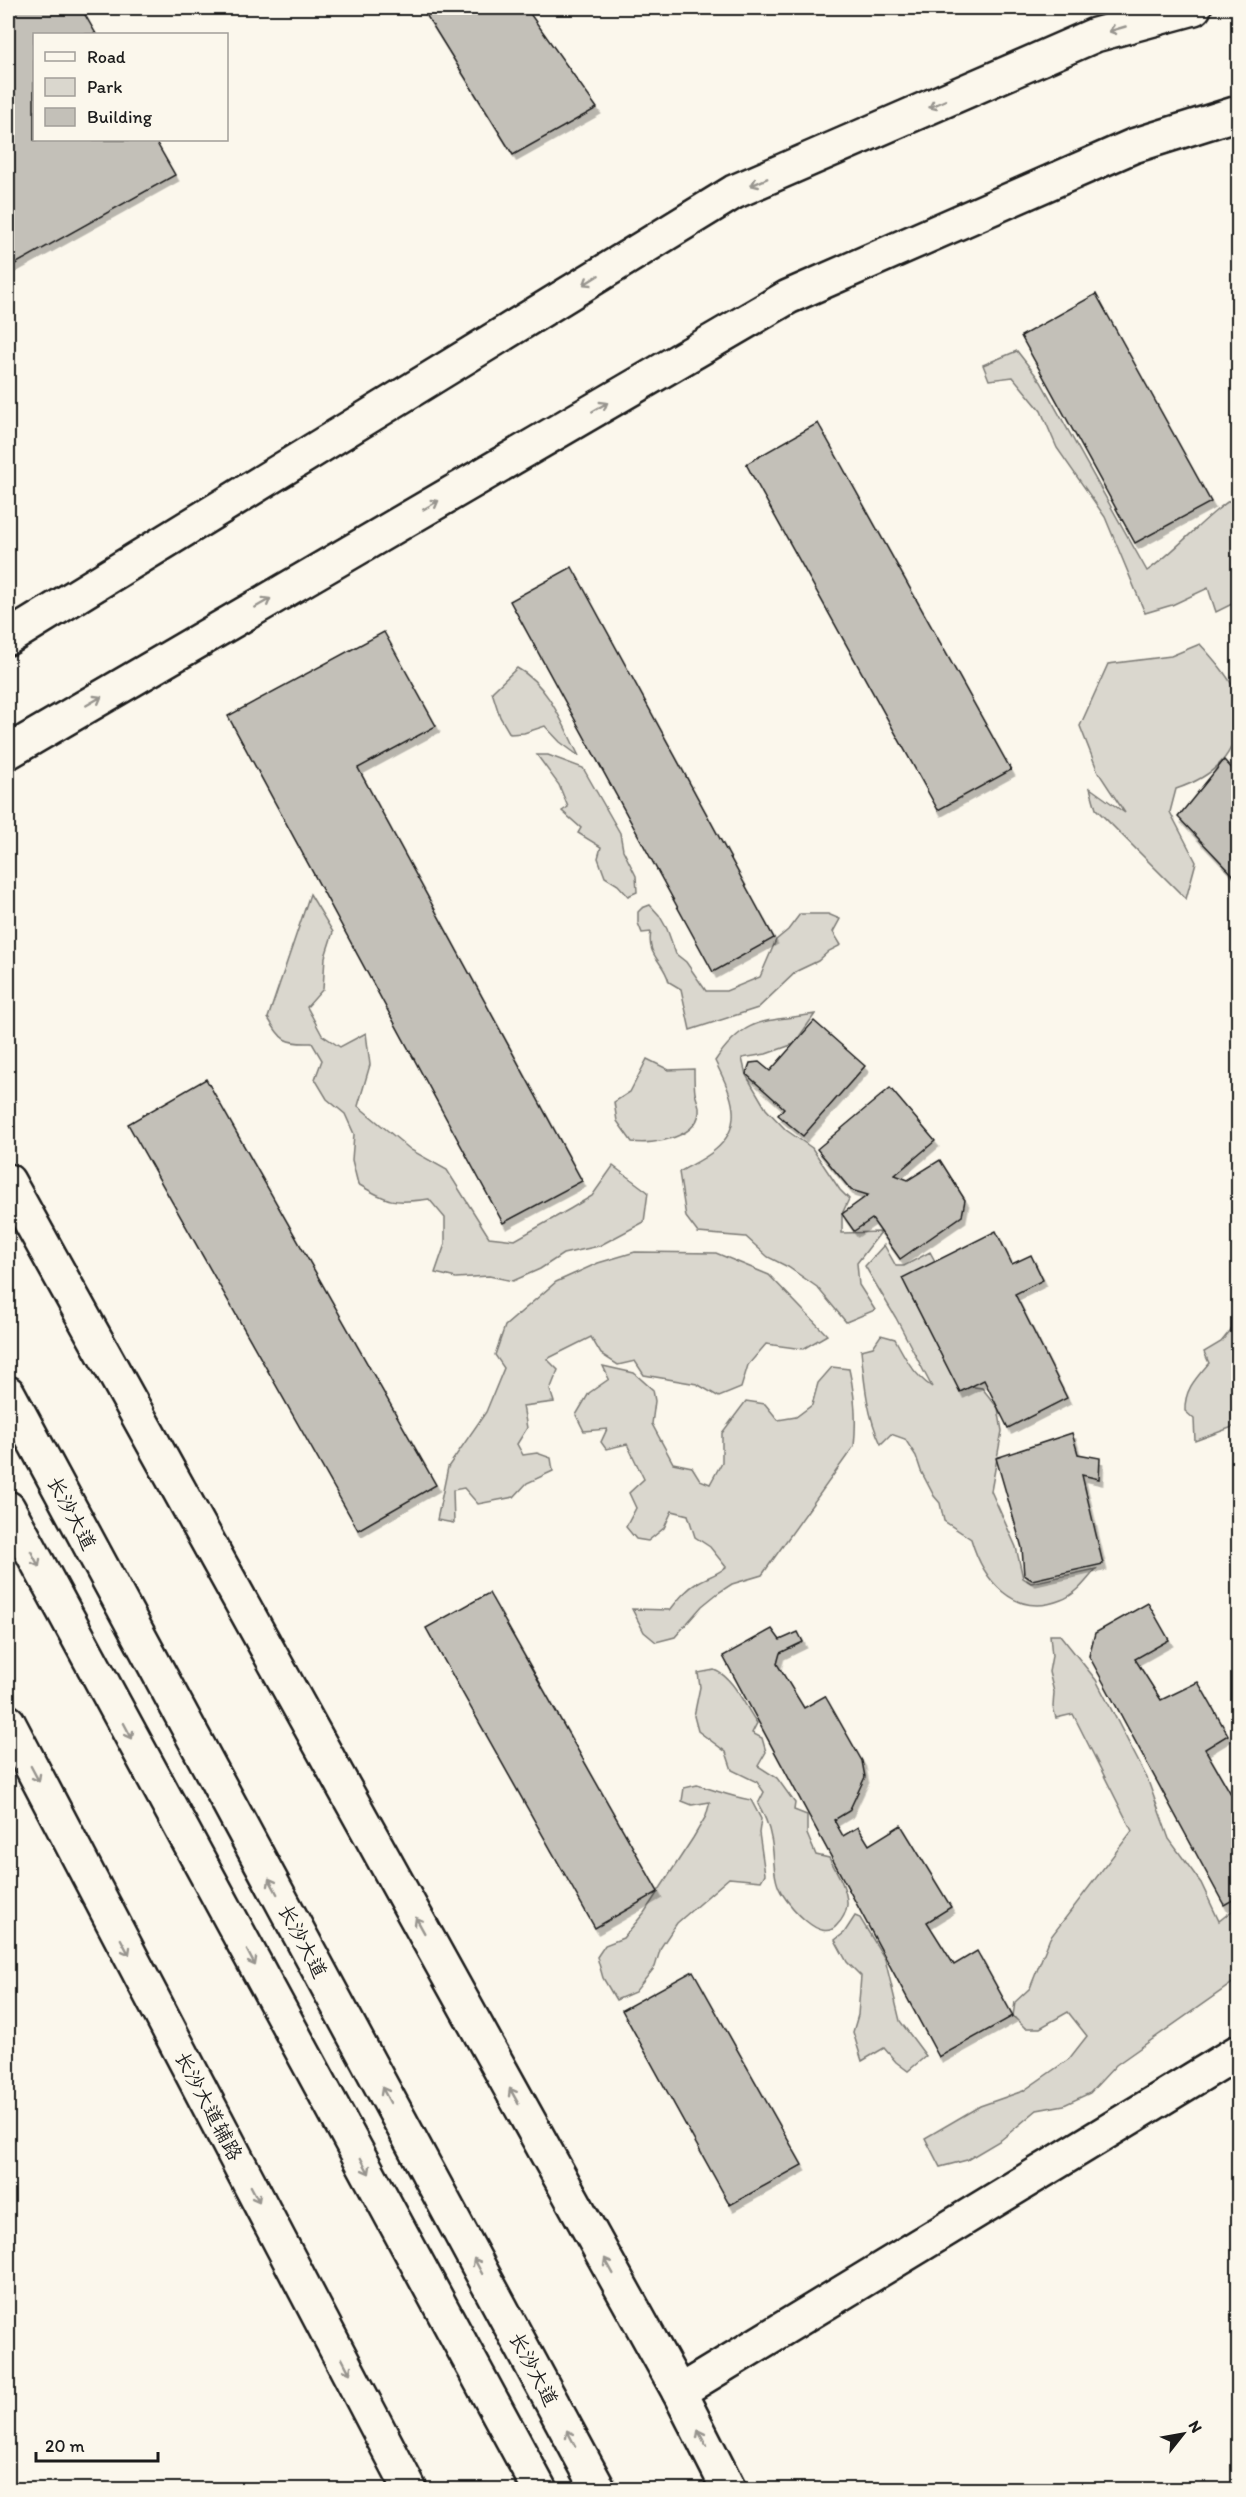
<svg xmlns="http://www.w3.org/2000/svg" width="1246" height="2497" font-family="Itim,'LXGW WenKai TC',sans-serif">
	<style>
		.green { fill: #dad7ce; stroke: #7b7a75; stroke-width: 1.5 }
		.building { fill: #c3c0b8; stroke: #1c1c1c; stroke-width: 1.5; filter: url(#shadow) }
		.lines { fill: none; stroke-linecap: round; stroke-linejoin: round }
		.minor-casing { stroke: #1c1c1c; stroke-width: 38 }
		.secondary-casing { stroke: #1c1c1c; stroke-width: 38 }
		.primary-casing { stroke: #1c1c1c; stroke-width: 38 }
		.trunk-casing { stroke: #1c1c1c; stroke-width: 38 }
		.minor { stroke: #fbf7ec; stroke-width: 33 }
		.secondary { stroke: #fbf7ec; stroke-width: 33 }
		.primary { stroke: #fbf7ec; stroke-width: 33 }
		.trunk { stroke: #fbf7ec; stroke-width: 33 }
		.oneway { stroke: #97948e }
		.labels { text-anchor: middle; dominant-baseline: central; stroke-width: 6; stroke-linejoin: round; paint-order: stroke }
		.street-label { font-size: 20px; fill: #1c1c1c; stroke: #fbf7ec }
	</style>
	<defs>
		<filter id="shadow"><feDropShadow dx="3.5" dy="6" stdDeviation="0" flood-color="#0004"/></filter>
	</defs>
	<rect width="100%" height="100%" fill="#fbf7ec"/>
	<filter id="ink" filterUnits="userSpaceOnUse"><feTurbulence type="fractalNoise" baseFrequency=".0167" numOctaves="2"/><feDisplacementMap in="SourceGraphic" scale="12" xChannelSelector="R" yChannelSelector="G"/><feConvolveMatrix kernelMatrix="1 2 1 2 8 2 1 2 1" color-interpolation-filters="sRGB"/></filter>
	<g filter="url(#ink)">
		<!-- green -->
		<g class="green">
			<path d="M1017,351l24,31 106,189c32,-22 59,-57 91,-76v106l-22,11 -8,-24 -36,17 -27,8 -40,-96 -48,-69 -16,-37 -28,-34 -24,3 -6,-15z"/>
			<path d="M1200,644c14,16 30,33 38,53 2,5 0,12 0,18 0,41 -26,62 -62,74l-6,23 26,50 -10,37 -90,-90 -6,-21 35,25 -27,-41 -18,-46 28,-62 63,-8z"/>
			<path d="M517,668c32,17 46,57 62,88l-19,-14 -15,-16 -21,7 -14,1 -10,-17 -8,-25z"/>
			<polygon points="537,755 548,755 583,768 620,833 623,850 636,876 637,892 628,896 618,885 605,877 598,858 601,847 578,833 581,828 562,811 568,807 559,785"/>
			<path d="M310,894l23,38 -8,25 -2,32 -16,18 15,28 18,12 26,-14 4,32 -12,41 53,44 36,20 42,67 26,3 55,-31 22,-13 21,-30 35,26 -4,30 -45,24 -36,8 -23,15 -27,12 -24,-5 -33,2 -21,-5 10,-29v-26l-16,-19c-36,5 -41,3 -71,-15l-6,-24 2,-26 -9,-20 -18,-15 -12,-20 7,-19 -10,-17c-28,1 -30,-2 -44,-25z"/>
			<path d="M650,905l9,10 8,14 9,25 10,8 20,29h20l34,-14 16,-37 12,-10 12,-16h28l12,5 -7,13 8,13 -12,6 -11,10 -21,10 -39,37 -68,22 -9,-41 -12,-7c-5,-21 -23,-26 -18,-50l-9,1 -4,-10v-11l4,-4z"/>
			<path d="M815,1014l-21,30 -28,10 -24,4 4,17 20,34 20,21 26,18 28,42 9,9 -7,15v19l39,-1 -24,31 2,22 16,25 -29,12 -29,-35 -29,-20 -20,-10 -22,-20 -48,-4 -12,-16 -7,-45c12,-7 26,-13 36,-22 32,-27 15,-58 0,-89 30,-45 50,-39 100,-47z"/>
			<path d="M647,1059l22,11 25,-1c0,8 0,17 1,24 1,5 3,9 4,14 3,31 -46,38 -67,35l-15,-21 -3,-19 16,-10z"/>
			<path d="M884,1245l12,21h8l26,-14 6,11 31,123 15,2 16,20 4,23 -11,60 25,56 7,31 8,5 65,-14c-10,12 -20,26 -35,31 -47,19 -78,-20 -90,-61l-27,-18 -4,-18 -6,-7 -13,-25 -5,-15 -11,-17 -14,-5 -10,10c-14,-28 -17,-64 -20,-94l12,-3 8,-12 14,4c10,19 19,36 37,48l-36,-69 -31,-52z"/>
			<polygon points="635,1252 716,1253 769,1275 827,1335 803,1349 766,1344 748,1365 741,1388 719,1397 697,1384 644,1375 635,1361 618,1365 601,1354 591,1337 547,1359 558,1370 550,1390 554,1402 523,1406 527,1428 517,1444 523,1455 537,1453 551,1458 553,1471 527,1483 514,1497 478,1504 464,1488 453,1490 454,1523 437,1520 448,1467 486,1412 504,1368 495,1355 505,1326 556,1282 598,1263"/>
			<path d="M1238,1321v104l-43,16 -1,-22 -9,-8c-1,-21 11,-33 24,-48l-5,-11 17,-10z"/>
			<path d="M603,1366l31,7 19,17 2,11 -3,23 21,39 19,4 8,13 10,4 12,-22v-29l24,-32 19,3 13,16 18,-3 16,-12 6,-22 14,-16 17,2c6,26 8,50 5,77l-92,129 -30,9 -14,9 -16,13 -27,31 -19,5 -12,-10 -12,-23 38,1c8,-10 15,-20 27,-27 10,-6 20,-8 29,-16l-16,-20 -15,-10 -7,-22 -16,-4 -8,17 -16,13 -12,-2 -10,-12 10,-19 -7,-15 15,-14 -17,-35 -21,5 -5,-7 6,-13 -23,2 -8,-16 13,-22 20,-14z"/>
			<polygon points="1050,1635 1060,1635 1096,1680 1147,1778 1169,1839 1201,1883 1219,1921 1238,1906 1238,1979 1116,2065 1090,2093 1064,2105 1037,2110 1001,2140 967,2160 940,2167 925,2138 980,2106 1023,2091 1069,2059 1087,2036 1068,2012 1040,2028 1025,2028 1013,2016 1015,2002 1030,1988 1050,1938 1132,1831 1073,1714 1056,1718 1053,1707 1054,1692 1049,1672 1052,1656"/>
			<path d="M714,1670c20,7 31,37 43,53l-5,10 10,5 4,14 -8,14 19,12 18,25 -1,7 13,5v19l9,21 13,3c7,12 19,32 18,47 -1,8 -5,15 -10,20 -16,20 -47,-19 -56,-33 -9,-15 -6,-37 -10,-54 -2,-11 -7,-24 -13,-34l6,-12 -7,-10 -25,-12 -6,-18 -28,-21 -4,-15 6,-29 -2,-14z"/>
			<path d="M697,1785c18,5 35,12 54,15l10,19 -2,14 6,41 -4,7 -32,-3 -52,45 -16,24 -6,20 -20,25 -19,8 -13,-22 -6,-21 8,-12 18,-7 21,-25 49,-75 13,-22 4,-14 -18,3 -10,-4 2,-13z"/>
			<polygon points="855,1916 860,1918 885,1959 900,2021 926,2056 908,2071 896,2062 884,2048 862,2061 853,2032 858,2015 861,1976 847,1962 835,1940 844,1933"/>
		</g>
		<!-- building -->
		<g class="building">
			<polygon points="8,8 81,8 96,34 34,34 34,140 155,140 175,175 8,268"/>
			<polygon points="422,8 526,8 597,108 513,155"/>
			<polygon points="1096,294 1211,502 1135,543 1021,336"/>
			<polygon points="818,423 1011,770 938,810 746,464"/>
			<polygon points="572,567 774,938 713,972 510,601"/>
			<polygon points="384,632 436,726 358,768 582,1181 503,1223 228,716"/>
			<polygon points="1224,760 1238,775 1238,880 1178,817"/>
			<polygon points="814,1021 865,1066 803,1136 778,1115 784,1108 746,1074 750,1063 759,1062 770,1071"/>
			<polygon points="206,1079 436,1485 358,1530 128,1124"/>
			<polygon points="890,1088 935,1141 895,1175 908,1180 940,1160 965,1200 962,1216 900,1259 872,1219 854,1231 842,1214 868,1195 851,1190 817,1149"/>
			<polygon points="996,1231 1012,1264 1031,1255 1043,1280 1015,1294 1067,1398 1008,1428 984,1380 960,1392 902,1278"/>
			<polygon points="1072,1433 1078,1454 1100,1458 1099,1479 1082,1475 1103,1564 1032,1580 1024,1575 1022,1548 996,1458"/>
			<polygon points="489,1593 658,1892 595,1928 426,1628"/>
			<polygon points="1148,1603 1169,1640 1135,1659 1161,1700 1198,1682 1228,1735 1205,1749 1238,1806 1238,1897 1224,1905 1089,1656 1095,1633"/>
			<polygon points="772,1629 780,1640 798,1632 803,1642 780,1653 777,1664 804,1708 825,1696 862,1761 865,1777 849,1811 834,1820 843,1836 858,1827 869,1845 901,1825 951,1907 927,1922 954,1965 977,1951 1013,2016 939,2057 723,1656"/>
			<polygon points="693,1971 802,2165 730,2205 622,2010"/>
		</g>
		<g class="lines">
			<!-- minor casing -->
			<g class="minor-casing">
				<polyline id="minor" points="679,2392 1238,2052"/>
			</g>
			<!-- secondary casing -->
			<g class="secondary-casing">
				<g id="secondary">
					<polyline points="8,638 734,192 1095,35 1194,8"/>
					<polyline points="8,752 788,297 1133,146 1238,113"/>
				</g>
			</g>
			<!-- primary casing -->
			<g class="primary-casing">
				<g id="primary">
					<polyline points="8,1181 679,2392 729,2490"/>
					<polyline points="8,1722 410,2490"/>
				</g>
			</g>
			<!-- trunk casing -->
			<g class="trunk-casing">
				<g id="trunk">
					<polyline points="8,1393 599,2490"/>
					<polyline points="8,1508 540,2490"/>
				</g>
			</g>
			<!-- minor -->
			<use href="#minor" class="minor"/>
			<!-- secondary -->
			<use href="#secondary" class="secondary"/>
			<!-- primary -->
			<use href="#primary" class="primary"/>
			<!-- trunk -->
			<use href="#trunk" class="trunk"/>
		</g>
		<!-- one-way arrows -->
		<defs><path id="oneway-shaft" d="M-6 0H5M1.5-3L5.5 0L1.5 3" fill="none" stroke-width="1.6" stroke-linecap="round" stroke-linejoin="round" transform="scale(1.5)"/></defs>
		<g class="oneway">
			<use href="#oneway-shaft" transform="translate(1117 29) rotate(164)"/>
			<use href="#oneway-shaft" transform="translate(937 104) rotate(156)"/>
			<use href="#oneway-shaft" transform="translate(759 182) rotate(156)"/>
			<use href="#oneway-shaft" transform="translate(591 280) rotate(148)"/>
			<use href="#oneway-shaft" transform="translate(600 407) rotate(-30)"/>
			<use href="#oneway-shaft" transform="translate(431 505) rotate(-30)"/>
			<use href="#oneway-shaft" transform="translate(263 603) rotate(-30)"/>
			<use href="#oneway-shaft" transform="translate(94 701) rotate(-30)"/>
			<use href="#oneway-shaft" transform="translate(35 1559) rotate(62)"/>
			<use href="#oneway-shaft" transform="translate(128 1731) rotate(62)"/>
			<use href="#oneway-shaft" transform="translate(35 1774) rotate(62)"/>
			<use href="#oneway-shaft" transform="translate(273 1886) rotate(-118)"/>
			<use href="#oneway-shaft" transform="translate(420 1925) rotate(-119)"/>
			<use href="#oneway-shaft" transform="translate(125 1947) rotate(62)"/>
			<use href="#oneway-shaft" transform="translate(251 1958) rotate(62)"/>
			<use href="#oneway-shaft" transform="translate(386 2095) rotate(-118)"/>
			<use href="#oneway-shaft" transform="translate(514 2096) rotate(-119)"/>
			<use href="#oneway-shaft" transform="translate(365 2166) rotate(62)"/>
			<use href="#oneway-shaft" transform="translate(255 2194) rotate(62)"/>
			<use href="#oneway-shaft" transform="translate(478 2266) rotate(-118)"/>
			<use href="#oneway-shaft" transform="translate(609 2266) rotate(-119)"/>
			<use href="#oneway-shaft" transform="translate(346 2366) rotate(62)"/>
			<use href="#oneway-shaft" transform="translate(571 2438) rotate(-118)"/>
			<use href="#oneway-shaft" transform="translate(702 2438) rotate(-117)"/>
		</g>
	</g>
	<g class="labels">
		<!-- street labels -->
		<g class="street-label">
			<text transform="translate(72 1513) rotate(62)">长沙大道</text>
			<text transform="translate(303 1941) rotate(62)">长沙大道</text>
			<text transform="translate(209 2106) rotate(62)">长沙大道辅路</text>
			<text transform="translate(534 2369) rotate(62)">长沙大道</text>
		</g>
	</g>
	<!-- margin -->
	<rect width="1246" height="2497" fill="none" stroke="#fbf7ec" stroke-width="30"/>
	<rect x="15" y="15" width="1216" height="2467" fill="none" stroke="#1c1c1c" stroke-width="2" filter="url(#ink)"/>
	<!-- legend -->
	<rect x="33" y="33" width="195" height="108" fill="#fbf7ec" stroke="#a29f99" stroke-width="1.5"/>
	<rect x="45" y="52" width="30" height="9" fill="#fbf7ec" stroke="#a29f99" stroke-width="1.5"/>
	<text x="87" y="63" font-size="18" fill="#1c1c1c">Road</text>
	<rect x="45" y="78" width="30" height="18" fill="#dad7ce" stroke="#a29f99" stroke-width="1.5"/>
	<text x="87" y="93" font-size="18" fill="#1c1c1c">Park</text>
	<rect x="45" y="108" width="30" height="18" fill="#c3c0b8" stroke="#a29f99" stroke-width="1.5"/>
	<text x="87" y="123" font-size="18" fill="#1c1c1c">Building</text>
	<!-- north arrow -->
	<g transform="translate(1183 2434) rotate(59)" stroke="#fbf7ec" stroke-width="4.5" paint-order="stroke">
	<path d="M0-4.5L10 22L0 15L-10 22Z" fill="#1c1c1c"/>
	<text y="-9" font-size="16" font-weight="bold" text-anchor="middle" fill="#1c1c1c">N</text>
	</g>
	<!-- scale -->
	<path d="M36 2452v9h122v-9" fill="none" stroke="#1c1c1c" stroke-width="3"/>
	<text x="45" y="2452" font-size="18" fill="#1c1c1c" stroke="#fbf7ec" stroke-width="4.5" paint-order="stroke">20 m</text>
</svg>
